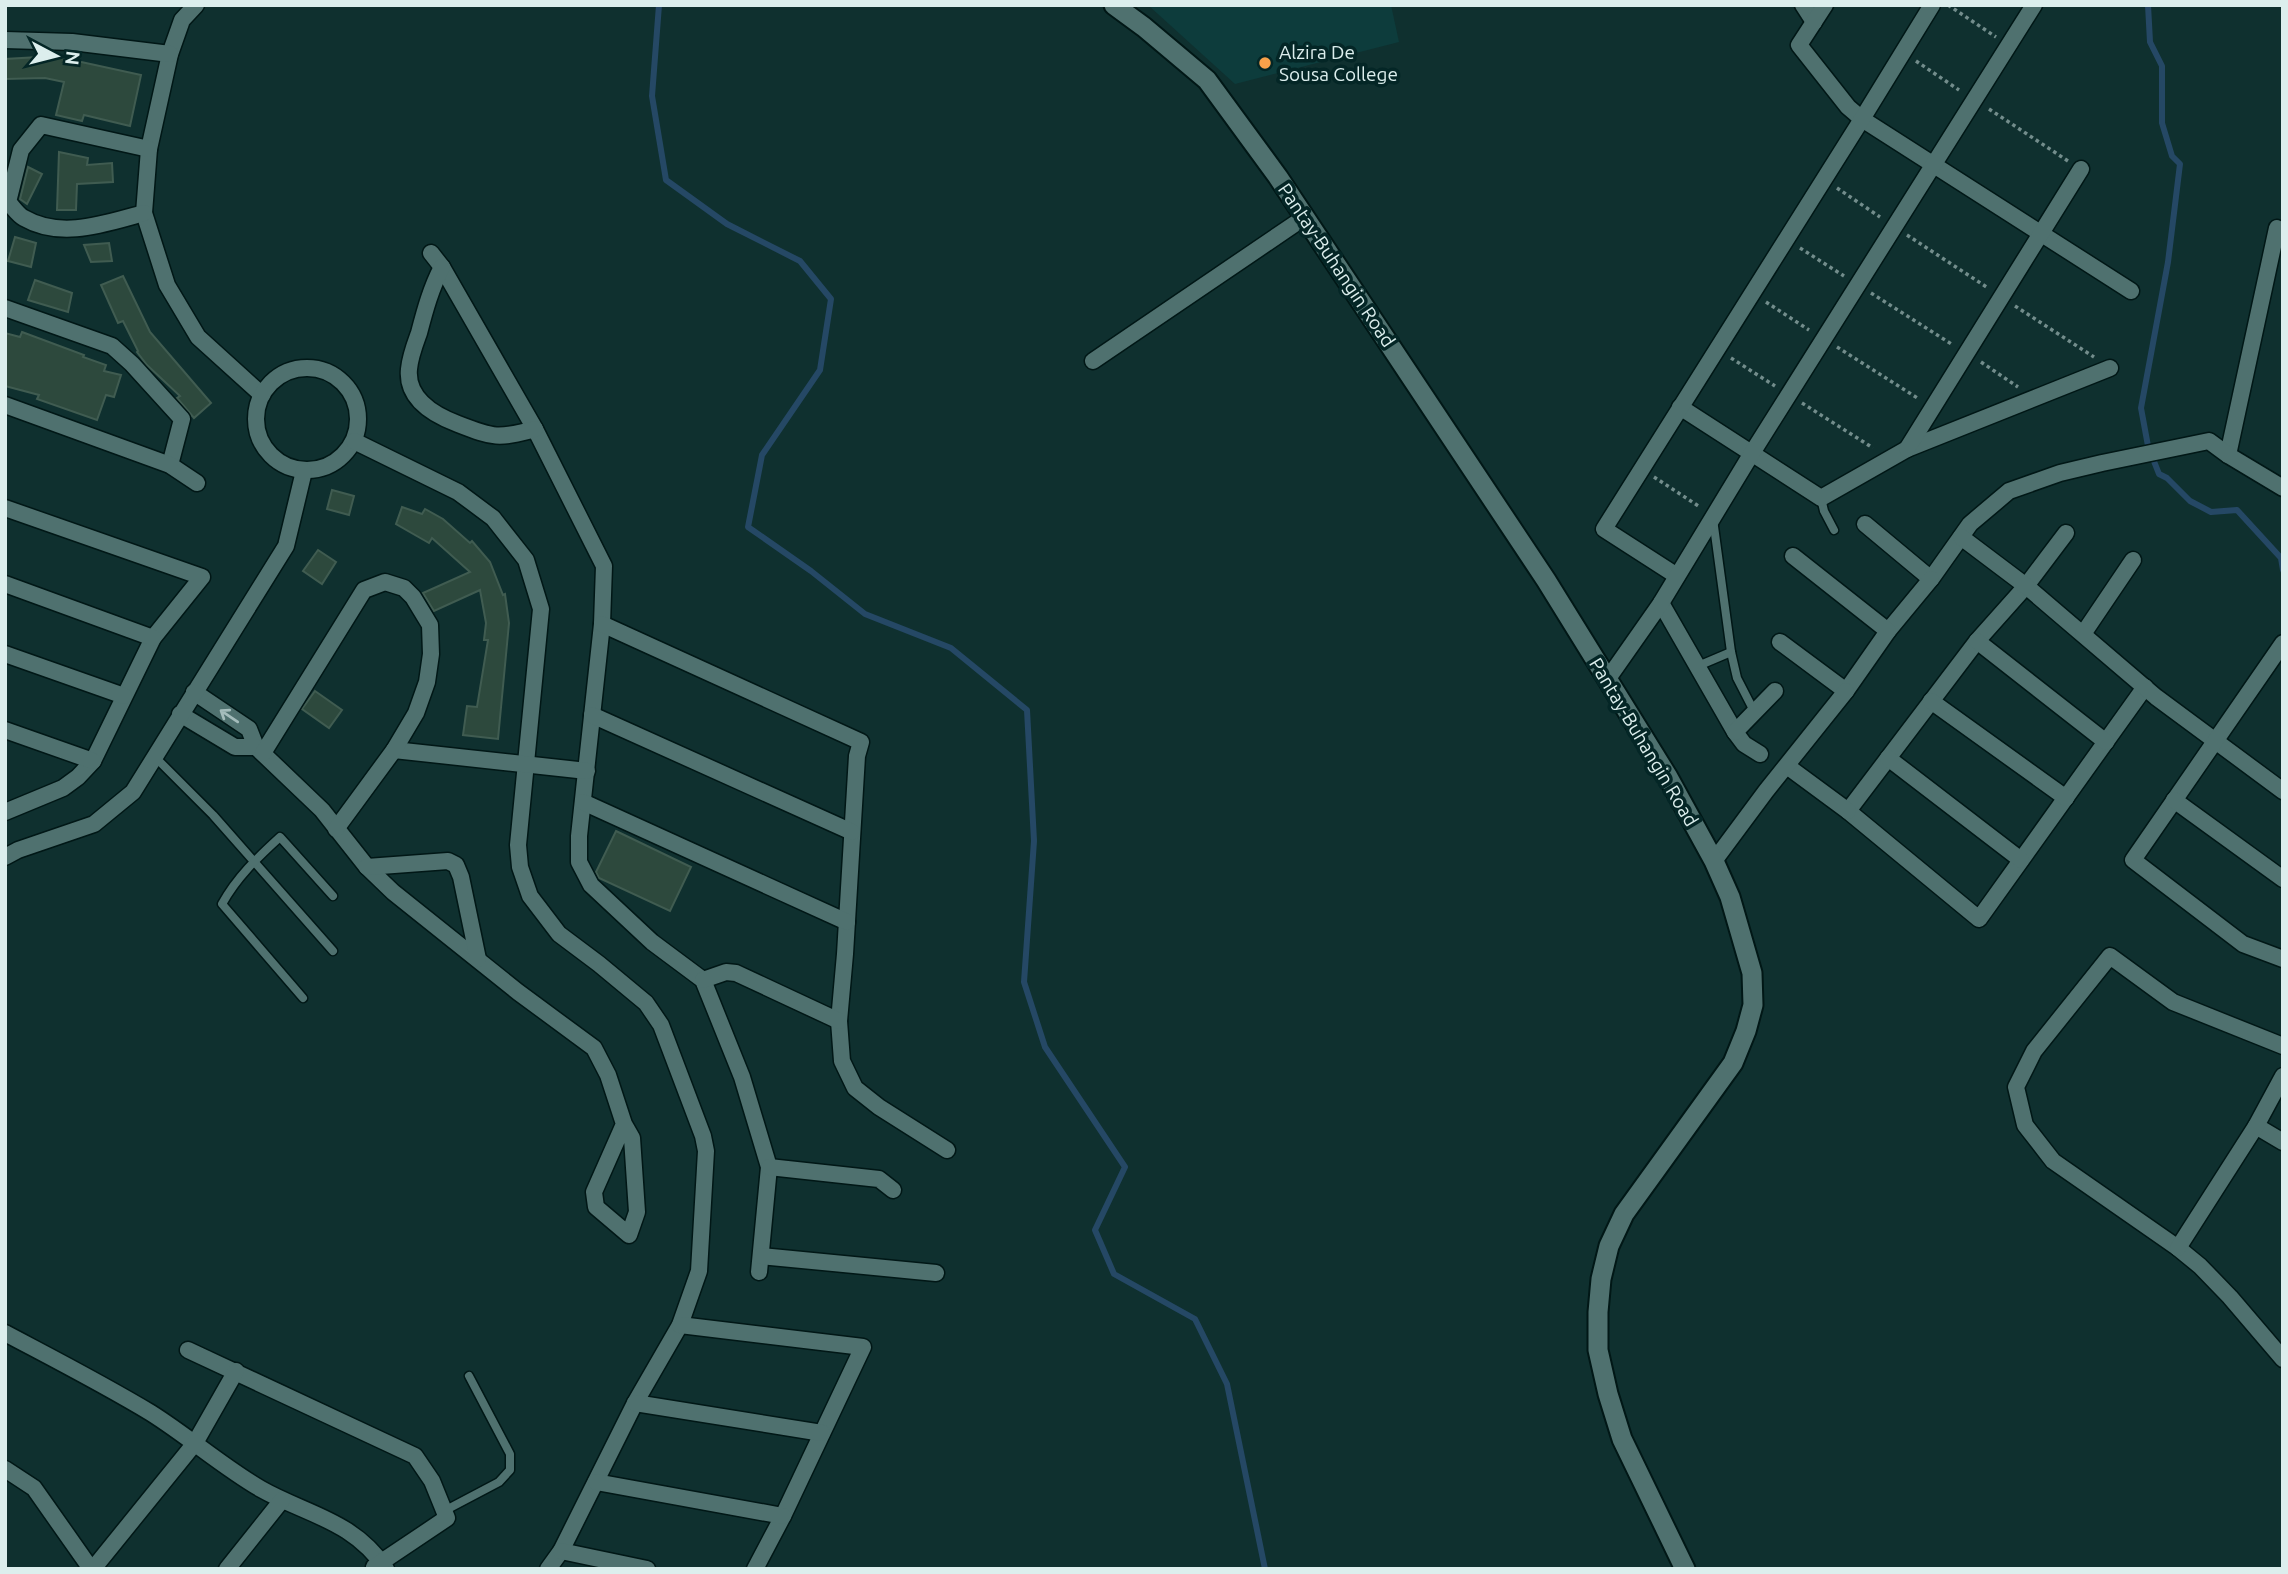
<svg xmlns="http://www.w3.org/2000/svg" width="2288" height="1574" font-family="Ubuntu,sans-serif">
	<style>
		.built { fill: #0d3c3c }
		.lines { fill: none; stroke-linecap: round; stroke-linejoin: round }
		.stream { stroke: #254865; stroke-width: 6 }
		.building { fill: #2d493d; stroke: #405c51; stroke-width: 2 }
		.service-casing { stroke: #011716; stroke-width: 11 }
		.minor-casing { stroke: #011716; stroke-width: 19 }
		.tertiary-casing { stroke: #011716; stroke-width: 23 }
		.path { stroke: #738d8c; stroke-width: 3.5; stroke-dasharray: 3.5 3.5; stroke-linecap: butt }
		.service { stroke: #4f716f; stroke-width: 8 }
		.minor { stroke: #4f716f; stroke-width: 16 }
		.tertiary { stroke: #4f716f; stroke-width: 19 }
		.oneway { stroke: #a4bcbb }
		.poi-dot { fill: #f8a14a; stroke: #042626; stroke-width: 2.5 }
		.labels { text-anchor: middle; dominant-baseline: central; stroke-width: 7; stroke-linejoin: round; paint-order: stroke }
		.poi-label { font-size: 19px; fill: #dceeed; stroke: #042626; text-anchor: start }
		.street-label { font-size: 19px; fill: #dceeed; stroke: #042626 }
	</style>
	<rect width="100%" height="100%" fill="#0f302f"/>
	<!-- built -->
	<polygon class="built" points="1148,5 1391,5 1399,42 1235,84"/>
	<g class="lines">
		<!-- stream -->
		<g class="stream">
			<polyline points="659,5 652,96 666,180 727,224 800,261 831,299 820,370 762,455 748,527 811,571 865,614 951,648 1027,710 1034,841 1024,982 1045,1047 1125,1167 1095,1230 1114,1274 1195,1319 1227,1384 1265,1569"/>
			<polyline points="2148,5 2150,42 2162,66 2162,123 2172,156 2180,164 2168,262 2141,408 2148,446 2159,474 2167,478 2190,501 2211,512 2237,510 2281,558 2283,570"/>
		</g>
	</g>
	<!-- building -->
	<g class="building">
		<polygon points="40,53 141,75 130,126 84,115 82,121 56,115 64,82 45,78 5,79 5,59 39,57"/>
		<polygon points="59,152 88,158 87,165 112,163 113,182 77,184 76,210 57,210"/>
		<polygon points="28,167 42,174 27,204 20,199"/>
		<polygon points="15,237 36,243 31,267 8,261"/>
		<polygon points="109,243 112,261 91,262 84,245"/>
		<polygon points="123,276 150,332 211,403 194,418 177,398 180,396 147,365 137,352 138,351 123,321 118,323 101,285"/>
		<polygon points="35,280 72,293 68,312 28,300"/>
		<polygon points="22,332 84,355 83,357 106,365 104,371 121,375 114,397 106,395 97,420 37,399 39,395 5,386 5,333 20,337"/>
		<polygon points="332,490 354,496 349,515 327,509"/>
		<polygon points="402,507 422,514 425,509 443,519 470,543 472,541 490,562 503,595 505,594 509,623 498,739 463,735 467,706 477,707 488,640 484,640 486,623 480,590 434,611 423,593 470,572 432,538 429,543 396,524"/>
		<polygon points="318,550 336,562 322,584 303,571"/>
		<polygon points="315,691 342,710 329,728 302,709"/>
		<polygon points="616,831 691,867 670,911 599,878 596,872"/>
	</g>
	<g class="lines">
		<!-- service casing -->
		<g class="service-casing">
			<g id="service">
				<polyline points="1821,498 1824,511 1834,530"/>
				<polyline points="1713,519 1731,652 1737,678 1755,713"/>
				<polyline points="1698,666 1731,652"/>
				<polyline points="155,757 213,815 333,951"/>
				<path d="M303,998l-81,-94c15,-27 35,-46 58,-67l53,59"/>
				<polyline points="444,1511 499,1482 510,1470 510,1454 469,1376"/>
			</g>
		</g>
		<!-- minor casing -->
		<g class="minor-casing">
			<g id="minor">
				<polyline points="196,5 182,20 170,54 149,149 144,213 167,285 198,337 262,395"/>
				<polyline points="1803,5 1814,22"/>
				<polyline points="1825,5 1799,45 1848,107 1862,119 2131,291"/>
				<polyline points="5,40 72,42 170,54"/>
				<path d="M144,213c-38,10 -82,27 -120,5 -6,-3 -11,-11 -16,-16l13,-52 20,-25 108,24"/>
				<polyline points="431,253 442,267 535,429 604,566 602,624 579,836 579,862 591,885 652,942 703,980 742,1077 769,1167 759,1272"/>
				<path d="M442,267c-11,21 -17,43 -23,66 -4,11 -9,24 -10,36 -3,30 25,46 49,55 36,14 40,15 77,5"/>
				<polyline points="5,308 112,346 132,364 182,419 170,465"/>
				<polyline points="1093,361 1305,217"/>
				<circle cx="307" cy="419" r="51"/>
				<polyline points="5,405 170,465 197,483"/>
				<polyline points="1680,407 1821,498 1907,449 2110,368"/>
				<polyline points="354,441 458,492 493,518 526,560 541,609 518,845 520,867 530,896 559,934 599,964 646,1003 661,1025 703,1136 706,1151 699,1271 680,1325 635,1403 561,1551 548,1569"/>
				<polyline points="1907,449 2081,169"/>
				<polyline points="2228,455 2277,228"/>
				<polyline points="5,508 202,577 153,638 93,761 78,777 63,788 5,812"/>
				<polyline points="1865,524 1931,579 1970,524 2009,491 2060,473 2102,463 2209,441 2228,455 2283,488"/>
				<polyline points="2066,533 2026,586 1977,641 1848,811 1979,919 2145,687"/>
				<polyline points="1961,537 2026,586 2156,697 2283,791"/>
				<polyline points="1677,576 1604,529 1862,119 1932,5"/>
				<polyline points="5,584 153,638"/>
				<polyline points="1661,603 1735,732 1744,744 1760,754"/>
				<polyline points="602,624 861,742 857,756 845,954 839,1021 842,1061 855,1088 879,1107 947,1150"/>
				<polyline points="1888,631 1931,579"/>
				<polyline points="2083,634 2133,560"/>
				<polyline points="1977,641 2106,742"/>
				<polyline points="1780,642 1846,691 1888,631 1793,556"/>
				<polyline points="2283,643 2133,860 2243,944 2283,959"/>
				<polyline points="5,654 124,696"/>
				<polyline points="1607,680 1661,603 1752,453 2034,5"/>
				<polyline points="194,692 249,729 256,747 322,810 367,867 393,892 518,992 594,1048 608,1075 624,1124 632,1138 637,1212 629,1235 596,1207 594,1192 624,1124"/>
				<polyline points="1931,701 2066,798"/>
				<polyline points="180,714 235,747 256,747"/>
				<polyline points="592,715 852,832"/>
				<polyline points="5,730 93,761"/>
				<polyline points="1735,732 1775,691"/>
				<polyline points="394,750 587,771"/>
				<polyline points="263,753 364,590 385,582 404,588 413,597 430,625 431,654 427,682 416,713 394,750 336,829"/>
				<polyline points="1888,758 2021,860"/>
				<polyline points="1787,766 1848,811"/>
				<polyline points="2174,800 2283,879"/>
				<polyline points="583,802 847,922"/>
				<polyline points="5,857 18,850 94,824 133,792 286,546 304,471"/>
				<polyline points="1714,861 1766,791 1846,691"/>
				<polyline points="367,867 448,861 456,865 461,877 478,959"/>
				<polyline points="703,980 726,972 736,973 839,1021"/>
				<polyline points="2283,1046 2173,1002 2110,956 2034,1051 2016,1087 2025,1125 2053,1161 2178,1248 2200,1266 2230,1297 2283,1359"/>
				<polyline points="2256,1126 2283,1142"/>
				<polyline points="769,1167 879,1179 893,1190"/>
				<polyline points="2178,1248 2256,1126 2283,1076"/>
				<polyline points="761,1256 936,1273"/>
				<polyline points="680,1325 863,1347 783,1516 755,1569"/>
				<path d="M5,1333c49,26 98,51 146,80 38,24 72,54 110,76 46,26 92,31 125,80"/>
				<polyline points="188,1350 415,1456 432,1481 447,1518 374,1567"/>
				<polyline points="635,1403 822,1433"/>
				<polyline points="5,1469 34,1488 91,1569"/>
				<polyline points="596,1482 783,1516"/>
				<polyline points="561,1551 647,1569"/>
				<polyline points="93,1569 195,1443 236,1371"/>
				<polyline points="227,1569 282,1500"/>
			</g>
		</g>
		<!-- tertiary casing -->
		<g class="tertiary-casing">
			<polyline id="tertiary" points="1114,5 1144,27 1207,80 1278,177 1546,580 1668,777 1714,861 1730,897 1752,973 1753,1005 1746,1031 1733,1063 1624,1214 1609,1246 1601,1279 1598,1312 1598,1350 1608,1394 1622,1439 1685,1569"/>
		</g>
		<!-- path -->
		<g class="path">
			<polyline points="1948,5 1996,37"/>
			<polyline points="1916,61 1959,90"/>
			<polyline points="1989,109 2068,161"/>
			<polyline points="1837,188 1880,217"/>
			<polyline points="1907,235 1988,288"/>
			<polyline points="1800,248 1844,276"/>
			<polyline points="1871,293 1953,345"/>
			<polyline points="1766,302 1809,330"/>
			<polyline points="2015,306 2094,357"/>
			<polyline points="1837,347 1919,399"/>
			<polyline points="1731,358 1775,386"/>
			<polyline points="1981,362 2018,387"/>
			<polyline points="1802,403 1873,448"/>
			<polyline points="1654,477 1700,507"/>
		</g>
		<!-- service -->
		<use href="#service" class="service"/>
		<!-- minor -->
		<use href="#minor" class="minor"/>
		<!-- tertiary -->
		<use href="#tertiary" class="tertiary"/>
	</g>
	<!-- one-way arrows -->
	<defs><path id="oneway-shaft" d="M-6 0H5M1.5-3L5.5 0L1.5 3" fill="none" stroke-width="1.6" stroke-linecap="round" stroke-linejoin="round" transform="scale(1.75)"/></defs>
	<use class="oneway" href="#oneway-shaft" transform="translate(229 716) rotate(-146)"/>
	<!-- markers -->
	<circle class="poi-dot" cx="1265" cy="63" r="7"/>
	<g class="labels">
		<!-- poi labels -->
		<g class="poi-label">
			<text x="1279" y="52">Alzira De<tspan x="1279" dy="22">Sousa College</tspan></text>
		</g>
		<!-- street labels -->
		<g class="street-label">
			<text transform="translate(1337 265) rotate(56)">Pantay-Buhangin Road</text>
			<text transform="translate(1644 742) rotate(59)">Pantay-Buhangin Road</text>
		</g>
	</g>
	<!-- border -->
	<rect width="2288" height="1574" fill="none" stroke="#dceeed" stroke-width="14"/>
	<!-- north arrow -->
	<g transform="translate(56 56) rotate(97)" stroke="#042626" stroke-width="5" paint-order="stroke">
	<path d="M0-5L12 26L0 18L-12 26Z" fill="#dceeed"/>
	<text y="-10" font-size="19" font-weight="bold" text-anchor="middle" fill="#dceeed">N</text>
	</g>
</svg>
